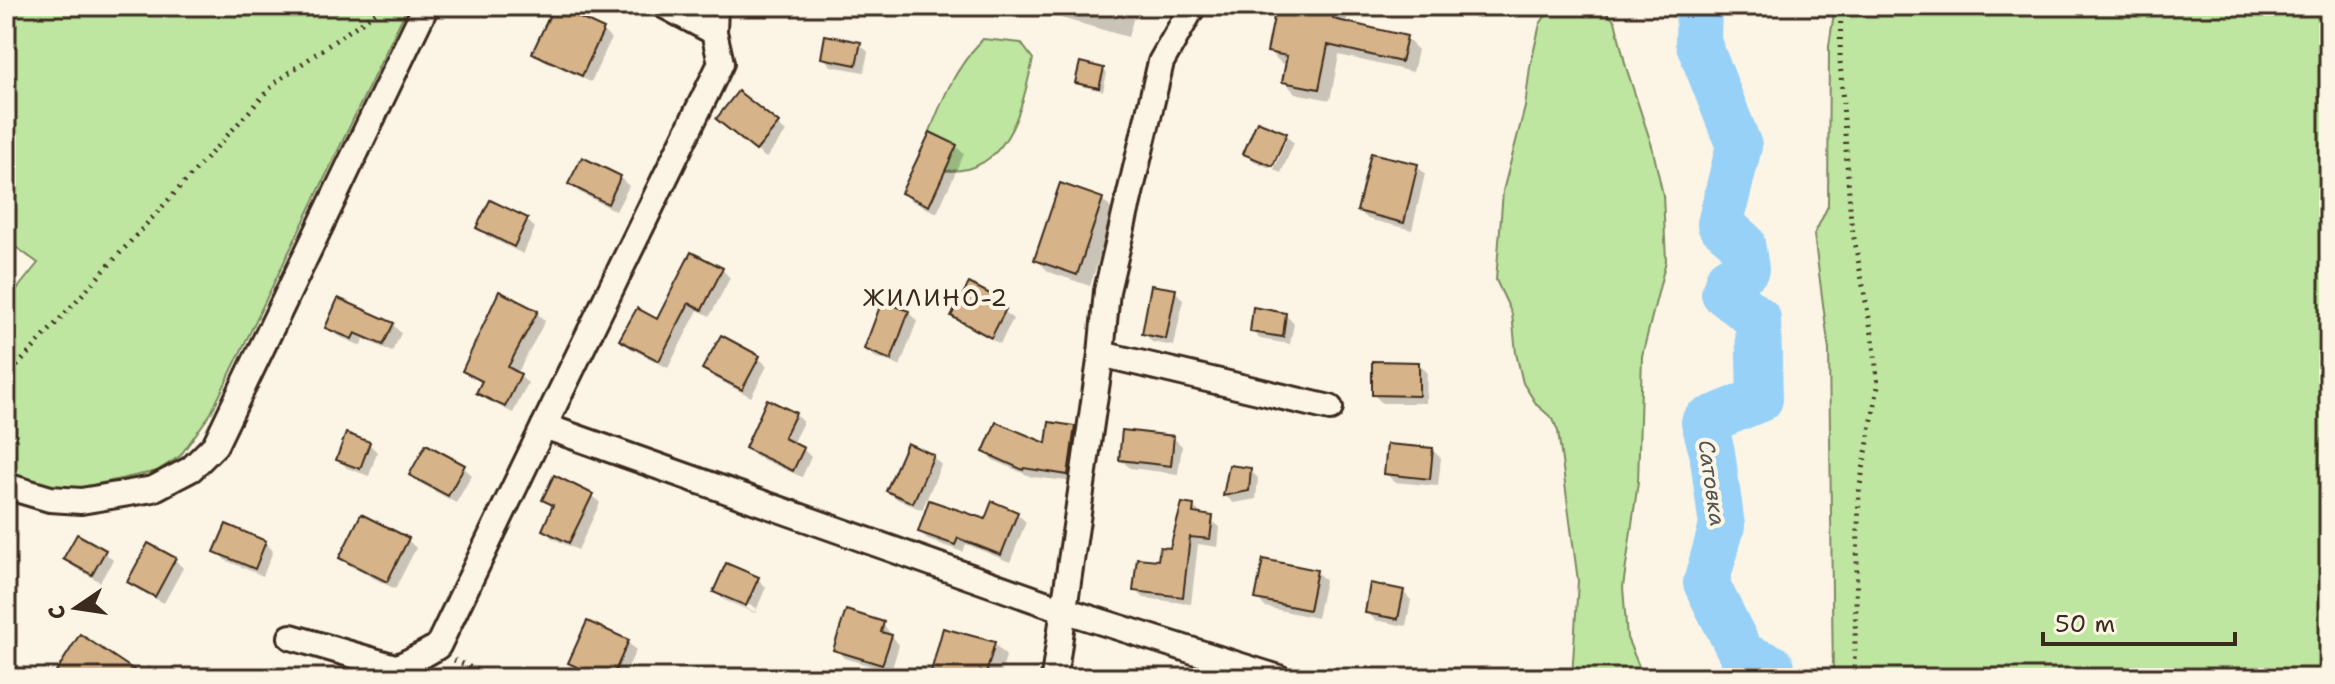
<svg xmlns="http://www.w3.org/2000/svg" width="2335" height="684" font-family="'Shantell Sans',sans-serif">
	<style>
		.green { fill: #bee6a1; stroke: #7c8860; stroke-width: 2 }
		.shadow { fill: #0003; fill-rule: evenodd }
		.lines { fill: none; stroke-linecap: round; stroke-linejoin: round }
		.river { stroke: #97d1f7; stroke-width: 46 }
		.building { fill: #d6b388; stroke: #3b2a1e; stroke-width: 2 }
		.minor-casing { stroke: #3b2a1e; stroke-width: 30 }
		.path { stroke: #3b2a1e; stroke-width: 5; stroke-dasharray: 2 6; stroke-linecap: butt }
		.minor { stroke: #fcf5e5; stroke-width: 24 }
		.labels { text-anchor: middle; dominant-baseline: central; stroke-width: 8; stroke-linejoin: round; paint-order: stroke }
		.water-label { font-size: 22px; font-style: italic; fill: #525454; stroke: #fcf5e5 }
		.quarter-label { font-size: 24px; letter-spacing: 2px; fill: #3b2a1e; stroke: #fcf5e5 }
	</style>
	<rect width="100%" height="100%" fill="#fcf5e5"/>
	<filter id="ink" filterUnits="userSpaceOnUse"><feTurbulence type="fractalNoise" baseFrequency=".0125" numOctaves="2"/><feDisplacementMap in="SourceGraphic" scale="16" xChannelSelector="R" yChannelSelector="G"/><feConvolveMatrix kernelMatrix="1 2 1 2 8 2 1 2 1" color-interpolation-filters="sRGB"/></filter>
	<g filter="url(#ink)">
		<!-- green -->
		<g class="green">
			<polygon points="6,6 408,6 211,413 180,456 157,471 65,491 6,474 6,303 38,263 6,240"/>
			<polygon points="1552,6 1599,6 1615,21 1626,67 1652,146 1663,195 1666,261 1642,356 1638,482 1623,587 1627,638 1644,678 1572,678 1578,581 1558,431 1553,419 1537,405 1523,383 1516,353 1512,314 1496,280 1503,191 1525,107 1530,67 1540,24"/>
			<polygon points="1835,6 2329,6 2329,678 1833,678 1829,350 1814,235 1828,206 1829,46"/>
			<path d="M983,39l38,4 12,16c-11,50 -26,120 -93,111l-13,-31c15,-39 27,-70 56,-100z"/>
		</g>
		<!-- shadow -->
		<g class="shadow">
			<polygon points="1049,6 1137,6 1128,37 1061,18"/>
			<polygon points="1299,6 1349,6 1346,24 1406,38 1418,50 1413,72 1339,55 1330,100 1295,93 1284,81 1287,64 1281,63 1269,51 1296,18"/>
			<polygon points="603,31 611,39 591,82 543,60 535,52"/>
			<polygon points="860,44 868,52 864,72 831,66 823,57"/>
			<polygon points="1103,70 1107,73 1103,91 1081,86 1077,82"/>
			<polygon points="1258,123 1286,136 1283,136 1270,168 1254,161 1245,153"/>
			<polygon points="777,124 786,132 766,158 727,127"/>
			<polygon points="1287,137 1294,143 1281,173 1274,170"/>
			<polygon points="956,146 964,154 937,213 912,201 904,193"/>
			<polygon points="583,159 620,178 629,186 616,211 579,192 571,184"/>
			<polygon points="1417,166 1425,174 1412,230 1368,219 1359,211"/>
			<polygon points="1102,199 1114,212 1090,286 1049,272 1037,260"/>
			<polygon points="527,220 535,228 523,254 487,236 479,228"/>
			<polygon points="722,269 730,278 710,316 698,310 668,368 630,348 622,340 658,322"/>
			<polygon points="1175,291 1183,300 1174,346 1152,342 1144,333"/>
			<polygon points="993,298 1002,306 1000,308 1013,319 1000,344 962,324 954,316"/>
			<polygon points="908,312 917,321 900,366 875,357 866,349"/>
			<polygon points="537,313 545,321 517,374 528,383 513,413 487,400 479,392 483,384 465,371"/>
			<polygon points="1285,315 1294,323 1290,344 1260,339 1252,331"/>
			<polygon points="392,324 401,333 392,352 364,339 361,346 336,335 327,327"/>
			<polygon points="722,338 759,358 767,366 751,397 713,377 705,369"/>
			<polygon points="1418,364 1427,372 1426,403 1382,403 1374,395"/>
			<polygon points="795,414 803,422 792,444 803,449 811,457 802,477 755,456 747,447"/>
			<polygon points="1074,428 1083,436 1076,482 1032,477 993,460 985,452 1047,446"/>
			<polygon points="1173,438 1182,446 1178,474 1130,468 1121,460"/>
			<polygon points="369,444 377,452 369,476 347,468 339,460"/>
			<polygon points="908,446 933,457 941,465 922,510 897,499 888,490"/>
			<polygon points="1432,450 1441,458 1438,486 1394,482 1386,473"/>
			<polygon points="463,467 472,475 456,503 420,483 411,474"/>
			<polygon points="1250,470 1258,478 1256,499 1233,503 1225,495"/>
			<polygon points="592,495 600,503 578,550 552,538 544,530 554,509 544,500"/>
			<polygon points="993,504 1017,514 1026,522 1010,562 966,544 963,552 928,540 920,532 986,521"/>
			<polygon points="1193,507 1220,527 1218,547 1198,544 1191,604 1144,598 1135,590 1171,550"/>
			<polygon points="408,540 416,548 395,589 350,566 342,558"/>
			<polygon points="265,542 273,551 263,576 225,560 217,552"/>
			<polygon points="104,552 113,560 100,582 74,567 66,559"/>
			<polygon points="174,559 183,568 164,603 138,590 130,582"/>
			<polygon points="1316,572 1325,580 1317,618 1265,607 1257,598"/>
			<path d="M757,578l9,9 -11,26 -31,-13 -9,-8zM723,594l33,14 -1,4 -32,-14z"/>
			<polygon points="6,588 14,596 6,610"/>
			<polygon points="1403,592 1411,600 1406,626 1375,620 1367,612"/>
			<polygon points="883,624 899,645 891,672 844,658 836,649"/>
			<polygon points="627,642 636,650 623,678 595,678 578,670 570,662"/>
			<polygon points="994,643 1006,656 1000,678 940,678 934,671"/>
			<polygon points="8,659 38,678 6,678"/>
			<polygon points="148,665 167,678 80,678 140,676"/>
			<polygon points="1430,667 1471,673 1476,678 1428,678"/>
		</g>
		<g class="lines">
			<!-- river -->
			<polyline class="river" points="1699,6 1698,42 1739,146 1720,224 1742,243 1746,269 1728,280 1724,293 1758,319 1760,399 1704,422 1712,452 1722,526 1706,583 1742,655 1772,667 1768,678"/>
		</g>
		<!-- building -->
		<g class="building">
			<polygon points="554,6 604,29 582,76 532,53"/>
			<polygon points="1297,6 1336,6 1333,19 1407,36 1401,62 1328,45 1319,89 1282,82 1287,56 1267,52 1275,12 1295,16"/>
			<polygon points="825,35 861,42 856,65 821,58"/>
			<polygon points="1080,62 1104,68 1099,88 1075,83"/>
			<polygon points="738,91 779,123 756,151 716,119"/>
			<polygon points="1257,121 1287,133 1273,166 1243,154"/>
			<polygon points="930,132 957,145 929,206 901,193"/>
			<polygon points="1371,153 1418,164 1404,223 1357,211"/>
			<polygon points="582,157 621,176 608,204 568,184"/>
			<polygon points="1060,183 1103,198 1077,275 1034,260"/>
			<polygon points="490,200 528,218 514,247 476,228"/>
			<polygon points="691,252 723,268 702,310 689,303 659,361 619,340 637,308 657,319"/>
			<polygon points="969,283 994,296 992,301 1006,309 991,338 951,316"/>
			<polygon points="1151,285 1176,289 1166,339 1142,334"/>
			<polygon points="499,291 538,311 508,367 521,374 505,407 476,393 482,381 462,371"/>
			<polygon points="338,298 394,323 383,345 355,333 352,339 325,328"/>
			<polygon points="882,301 909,311 891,360 864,349"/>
			<polygon points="1253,307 1286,313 1283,337 1250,332"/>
			<polygon points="721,335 760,356 742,390 702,369"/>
			<polygon points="1372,361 1419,362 1419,396 1372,395"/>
			<polygon points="767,399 796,413 784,438 804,448 793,471 745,448"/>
			<polygon points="996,422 1046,443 1049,422 1075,426 1068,475 1024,468 1023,470 983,452"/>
			<polygon points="1122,430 1174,436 1171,466 1119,460"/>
			<polygon points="346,433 370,442 360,469 336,460"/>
			<polygon points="907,443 934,455 913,503 886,491"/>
			<polygon points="426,444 465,465 448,496 409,475"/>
			<polygon points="1387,444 1433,448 1430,479 1384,474"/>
			<polygon points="1229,465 1251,468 1249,491 1223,496"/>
			<polygon points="554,475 593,494 569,543 542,530 553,505 542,500"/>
			<polygon points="929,500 985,519 992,501 1018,512 1001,555 958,538 955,545 918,532"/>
			<polygon points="1182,503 1194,505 1193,513 1213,516 1210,539 1190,537 1183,597 1133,591 1137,558 1158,560 1160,547 1170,548"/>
			<polygon points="361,514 409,538 387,582 339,558"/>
			<polygon points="226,524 266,541 255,569 214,552"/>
			<polygon points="77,534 106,550 92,575 63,559"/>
			<polygon points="148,543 176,558 155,597 127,582"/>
			<polygon points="1263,559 1317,570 1309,610 1255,599"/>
			<polygon points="726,563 759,577 746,606 713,592"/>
			<polygon points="1370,583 1404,590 1398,619 1365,613"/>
			<polygon points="846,610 884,622 881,632 892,635 882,665 833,650"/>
			<polygon points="587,621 629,640 612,678 601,678 568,663"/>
			<polygon points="943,628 995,642 985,678 940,678 941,674 931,672"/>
			<polygon points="80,634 146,678 52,678"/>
		</g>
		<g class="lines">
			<!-- minor casing -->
			<g class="minor-casing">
				<g id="minor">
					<polyline points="665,6 714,32"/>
					<polyline points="1101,354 1330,408"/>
					<polyline points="544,426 721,63 714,32 715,6"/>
					<polyline points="6,486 50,499 81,501 153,489 191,469 215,445 426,6"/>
					<polyline points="291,637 395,667"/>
					<path d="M381,678c17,-14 38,-19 57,-32l106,-220 520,184 215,68"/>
					<polyline points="1054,678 1101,354 1107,291 1161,62 1193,6"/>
				</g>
			</g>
			<!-- path -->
			<g class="path">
				<polyline points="1841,6 1840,60 1851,222 1874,345 1878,387 1859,491 1854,678"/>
				<polyline points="6,378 277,81 385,6"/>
				<polyline points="454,660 494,678"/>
			</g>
			<!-- minor -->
			<use href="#minor" class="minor"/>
		</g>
	</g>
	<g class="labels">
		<!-- water labels -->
		<g class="water-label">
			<text transform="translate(1712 483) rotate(82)">Сатовка</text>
		</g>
		<!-- quarter labels -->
		<g class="quarter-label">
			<text x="936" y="298">ЖИЛИНО-2</text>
		</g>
	</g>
	<!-- margin -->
	<rect width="2335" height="684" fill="none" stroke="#fcf5e5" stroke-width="32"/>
	<rect x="16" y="16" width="2303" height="652" fill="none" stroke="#3b2a1e" stroke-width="3" filter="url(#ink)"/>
	<!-- north arrow -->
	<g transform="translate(76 608) rotate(257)" stroke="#fcf5e5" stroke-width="6" paint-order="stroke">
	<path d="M0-6L14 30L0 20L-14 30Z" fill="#3b2a1e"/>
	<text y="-12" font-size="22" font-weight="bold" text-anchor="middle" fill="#3b2a1e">С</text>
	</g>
	<!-- scale -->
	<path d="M2043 632v12h192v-12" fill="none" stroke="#3b2a1e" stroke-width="4"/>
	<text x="2055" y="632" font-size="24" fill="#3b2a1e" stroke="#fcf5e5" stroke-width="6" paint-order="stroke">50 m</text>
</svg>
